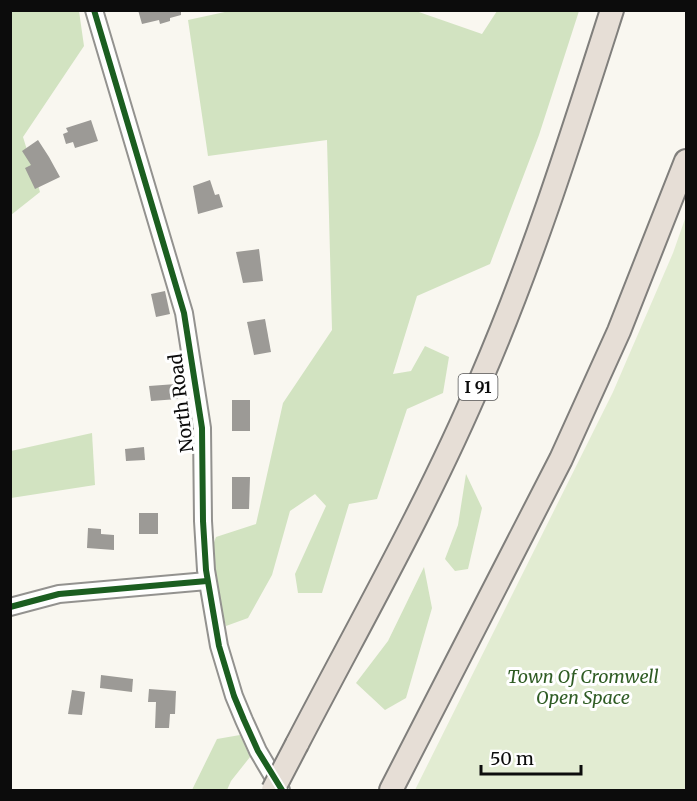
<svg xmlns="http://www.w3.org/2000/svg" width="697" height="801" font-family="Merriweather,serif">
	<style>
		.green { fill: #e2ecd2 }
		.forest { fill: #d2e3c1 }
		.building { fill: #9c9a96 }
		.lines { fill: none; stroke-linecap: round; stroke-linejoin: round }
		.minor-casing { stroke: #93928f; stroke-width: 20 }
		.highway-casing { stroke: #807f7c; stroke-width: 26 }
		.minor { stroke: #fefefd; stroke-width: 16 }
		.highway { stroke: #e6ded6; stroke-width: 22 }
		.highway-bridge-casing { stroke: #807f7c; stroke-width: 26; stroke-linecap: butt }
		.highway-bridge { stroke: #e6ded6; stroke-width: 22 }
		.cycleway-casing { stroke: #fff; stroke-width: 10 }
		.cycleway { stroke: #1b5e20; stroke-width: 6 }
		.labels { text-anchor: middle; dominant-baseline: central; stroke-width: 6; stroke-linejoin: round; paint-order: stroke }
		.shield { fill: #fff; stroke: #555; stroke-width: 1.5 }
		.shield-label { font-size: 16px; font-weight: bold; fill: #0c0c0c }
		.street-label { font-size: 18px; fill: #0c0c0c; stroke: #fff }
		.park-label { font-size: 18px; font-style: italic; fill: #2f5c24; stroke: #fff }
	</style>
	<rect width="100%" height="100%" fill="#f9f7f0"/>
	<!-- green -->
	<polygon class="green" points="686,216 686,790 415,790 613,392 673,253"/>
	<!-- forest -->
	<g class="forest">
		<polygon points="234,10 416,11 482,34 497,11 579,11 539,135 490,264 417,296 393,374 411,371 425,346 449,357 443,393 407,409 377,499 349,504 322,593 298,593 295,574 326,506 315,494 290,511 272,575 248,618 226,626 207,561 216,537 256,524 283,403 332,330 327,140 208,156 188,20"/>
		<polygon points="11,11 79,11 84,46 23,137 40,192 11,215"/>
		<polygon points="92,433 95,485 11,498 11,451"/>
		<polygon points="466,474 482,508 468,569 455,571 445,559 458,525"/>
		<polygon points="424,567 432,608 406,698 385,710 356,683 388,641"/>
		<polygon points="240,735 250,757 231,781 227,790 192,790 217,739"/>
	</g>
	<!-- building -->
	<g class="building">
		<polygon points="138,10 181,10 181,15 170,18 170,21 160,24 159,20 142,24"/>
		<polygon points="91,120 98,141 75,148 73,142 66,144 63,134 68,132 66,128"/>
		<polygon points="38,140 49,157 60,177 35,189 25,168 31,165 22,151"/>
		<polygon points="210,180 215,195 219,194 223,207 198,214 193,186"/>
		<polygon points="259,249 263,281 243,283 236,252"/>
		<polygon points="165,291 170,314 156,317 151,294"/>
		<polygon points="265,319 271,352 254,355 247,322"/>
		<polygon points="176,384 178,399 151,401 149,386"/>
		<rect x="232" y="400" width="18" height="31"/>
		<polygon points="144,447 145,460 126,461 125,449"/>
		<polygon points="232,477 250,477 249,509 232,509"/>
		<rect x="139" y="513" width="19" height="21"/>
		<polygon points="88,528 101,529 101,534 114,535 114,550 87,548"/>
		<polygon points="101,675 133,679 132,692 100,688"/>
		<polygon points="149,689 176,691 175,714 170,714 169,728 155,728 156,702 148,702"/>
		<polygon points="72,690 85,692 82,715 68,714"/>
	</g>
	<g class="lines">
		<!-- minor casing -->
		<g class="minor-casing">
			<g id="minor">
				<polyline points="94,10 184,313 202,428 203,521 206,570 219,646 234,696 244,720 258,751 281,790"/>
				<polyline points="10,607 59,594 207,581"/>
			</g>
		</g>
		<!-- highway casing -->
		<g class="highway-casing">
			<g id="highway">
				<path d="M297,744c63,-121 131,-240 184,-365 52,-120 91,-244 131,-369"/>
				<polyline points="391,790 561,459 619,331 686,161"/>
			</g>
		</g>
		<!-- minor -->
		<use href="#minor" class="minor"/>
		<!-- highway -->
		<use href="#highway" class="highway"/>
		<!-- highway-bridge casing -->
		<g class="highway-bridge-casing">
			<polyline id="highway-bridge" points="273,790 297,744"/>
		</g>
		<!-- highway-bridge -->
		<use href="#highway-bridge" class="highway-bridge"/>
		<!-- cycleway casing -->
		<g class="cycleway-casing">
			<g id="cycleway">
				<polyline points="94,10 184,313 202,428 203,521 206,570 219,646 234,696 244,720 258,751 282,790"/>
				<polyline points="10,607 59,594 207,581"/>
			</g>
		</g>
		<!-- cycleway -->
		<use href="#cycleway" class="cycleway"/>
	</g>
	<g class="labels">
		<!-- shield labels -->
		<rect class="shield" x="458.5" y="374" width="39" height="26" rx="4.5"/>
		<g class="shield-label">
			<text x="478" y="387">I 91</text>
		</g>
		<!-- street labels -->
		<g class="street-label">
			<text transform="translate(181 403) rotate(-97)">North Road</text>
		</g>
		<!-- park labels -->
		<g class="park-label">
			<text x="583" y="676">Town Of Cromwell<tspan x="583" dy="21">Open Space</tspan></text>
		</g>
	</g>
	<!-- border -->
	<rect width="697" height="801" fill="none" stroke="#0c0c0c" stroke-width="24"/>
	<!-- scale -->
	<path d="M481 765v9h100v-9" fill="none" stroke="#0c0c0c" stroke-width="3"/>
	<text x="490" y="765" font-size="18" fill="#0c0c0c" stroke="#ffffff" stroke-width="4.5" paint-order="stroke">50 m</text>
</svg>
